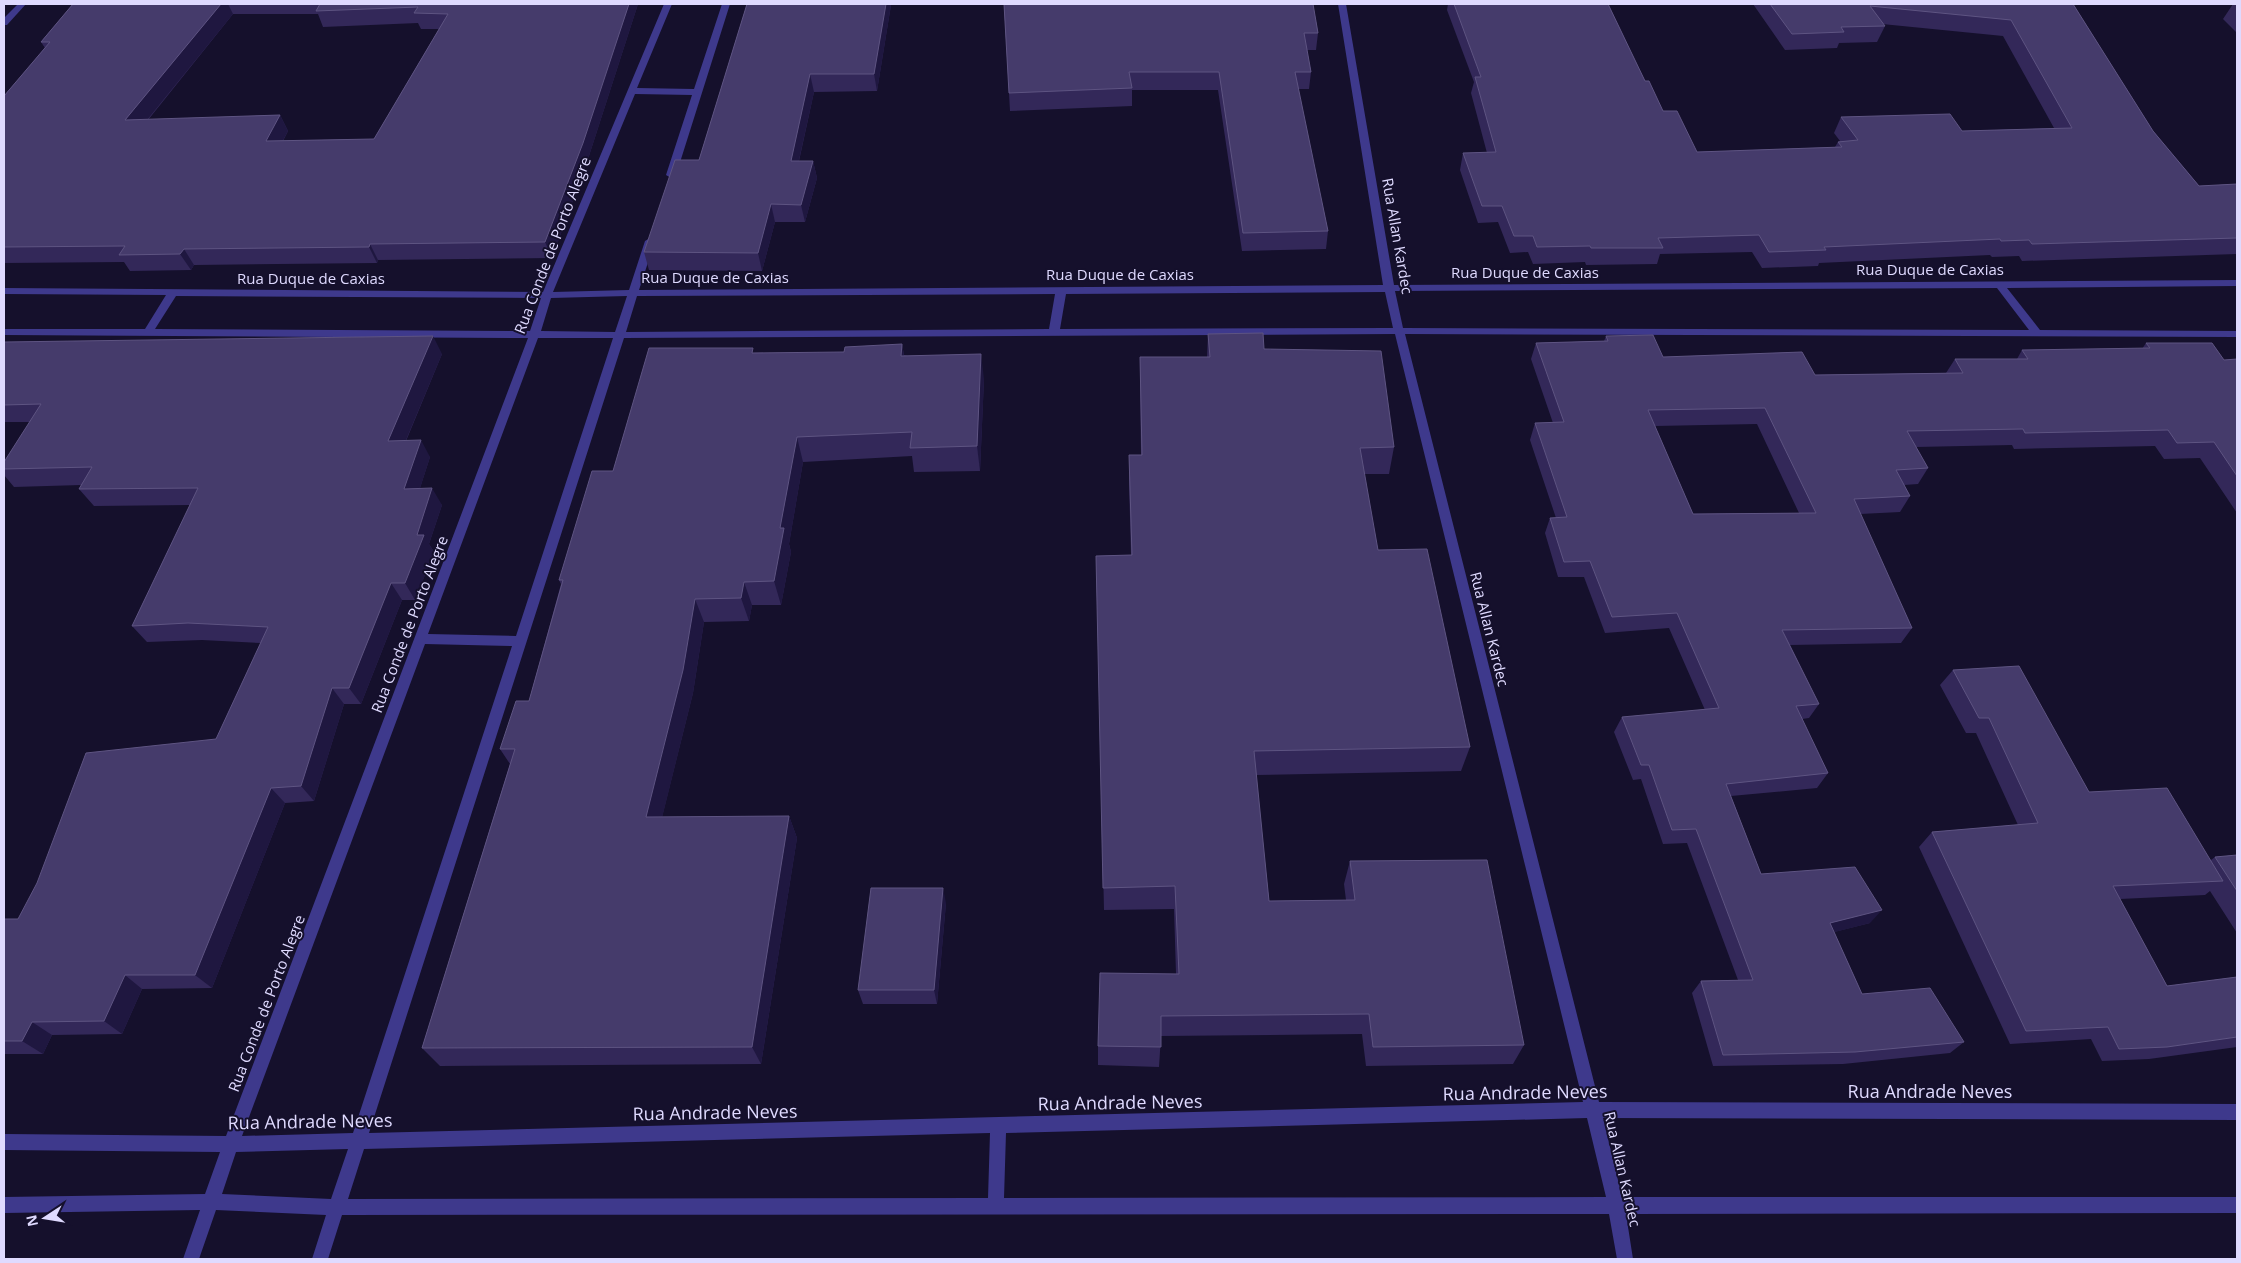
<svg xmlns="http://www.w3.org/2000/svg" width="2241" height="1263" font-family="'Open Sans',sans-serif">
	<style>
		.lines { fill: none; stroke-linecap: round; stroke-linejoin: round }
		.minor { fill: #3e398c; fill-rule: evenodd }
		.wall { fill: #332859; fill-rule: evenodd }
		.shaded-wall { fill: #1f1740 }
		.building { fill: #453b6b; stroke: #5e5482; fill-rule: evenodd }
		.labels { text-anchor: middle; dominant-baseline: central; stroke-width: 4; stroke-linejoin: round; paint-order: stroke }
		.street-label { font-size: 15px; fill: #dfdaff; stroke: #15102c }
		.near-street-label { font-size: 18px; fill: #dfdaff; stroke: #15102c }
	</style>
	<rect width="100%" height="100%" fill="#15102c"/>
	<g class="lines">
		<!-- minor -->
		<g class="minor">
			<polygon points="18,4 26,4 7,25 4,25 4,18"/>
			<path d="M664,4h8l-35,84 57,1 28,-85h8l-54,171 -5,3 -5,-3 26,-80 -57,-1 -82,198 76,-2 16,-49 5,-3 5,3 -16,49 744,-5 -45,-281h8l48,281 843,-5v6l-230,2 33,42 197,1v6l-832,-3 194,768 638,2v16l-634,-2 19,79h615v16l-611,1 7,45h-16l-8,-45 -1267,1 -14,44h-16l14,-44 -110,-5 -17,49h-16l17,-49 -196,3v-16l201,-3 15,-42 -216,-2v-16l222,2 302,-798 -524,-3v-6h141l21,-34 -162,-1v-6l539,4zM1997,288l32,42 -626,-2 -8,-37zM1385,292l8,36 -333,1 6,-35zM1055,294l-6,35 -423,3 11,-36zM176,296l365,2 -11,33 -375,-2zM627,296l-12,36 -74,-1 10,-33zM1395,334l188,768 -1214,31 255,-795zM538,338h75l-97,298 -88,-2zM425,644l87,2 -159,487 -111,3zM1587,1118l19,79 -602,1 2,-65zM990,1133l-2,65 -640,1 16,-50zM348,1149l-17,50 -109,-5 14,-42z"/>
		</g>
	</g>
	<!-- wall -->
	<g class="wall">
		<path d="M73,4h565l-50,155 -36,99 -174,2 -1,3 -183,2 -3,5 -61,1 -6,-9 -120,1v-167l41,-48 -4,-6zM233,14h85l5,13 95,-4 3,6h18l-65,110 -91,2 5,-10 -8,-16 -132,5z"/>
		<polygon points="747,4 1313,4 1318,33 1316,50 1307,50 1311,72 1309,89 1298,89 1328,231 1326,249 1242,251 1218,90 1132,90 1132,106 1010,111 1004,4 891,5 877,91 814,92 799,161 813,161 817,178 805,222 775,222 762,271 649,270 644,252 699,160"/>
		<polygon points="1448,4 1608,4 1645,81 1663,111 1697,152 1835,147 1838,142 1840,141 1834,133 1841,117 1962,131 2054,128 2003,36 1882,24 1885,26 1877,42 1839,43 1837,48 1785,50 1753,4 2073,4 2153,131 2199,186 2237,184 2237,254 2022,261 2019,256 1992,257 1990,255 1819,263 1818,266 1762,268 1752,252 1660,254 1657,264 1586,265 1585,262 1533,264 1528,252 1510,253 1498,222 1478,223 1460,170 1463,153 1487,153 1471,93 1474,82 1447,10"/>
		<polygon points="2233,4 2237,4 2237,33 2223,19"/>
		<polygon points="1208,334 1264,349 1394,447 1389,474 1364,474 1378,550 1470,747 1461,771 1256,775 1269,901 1346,900 1344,884 1350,861 1524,1045 1513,1064 1366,1066 1362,1034 1161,1036 1159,1067 1098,1065 1098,1046 1176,974 1174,909 1104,910 1096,556 1131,555 1129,482 1129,455 1141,455 1140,384 1140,357 1207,357"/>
		<path d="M1606,336l57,21 152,18 131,-2 9,-14h62l5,-9 120,-1 4,-6 78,17 13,-1v154l-37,-55 -36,1 -9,-13 -141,3 -2,-4 -96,2 12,21 -10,16 -14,1 6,11 -10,16 -40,2 52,114 -11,15 -111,2 29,59 -10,14 -7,1 26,54 -11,15 -86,8 30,78 109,49 -36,9 28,62 102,48 -14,11 -107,11 -130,2 -21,-73 9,-12 37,-1 -51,-137 -24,1 -22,-65 -8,1 -19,-48 8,-15 83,-7 -36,-82 -64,5 -21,-56h-26l-13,-44 5,-15h6l-26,-78 5,-17h18l-22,-64 5,-16 68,-2zM1757,424l42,89 -106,1 -38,-88z"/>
		<polygon points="4,342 442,354 406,441 430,457 420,488 442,505 429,544 434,552 415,600 402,600 361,704 344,704 314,801 285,803 212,988 142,989 122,1034 52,1035 43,1054 4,1054 4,919 18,919 216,739 261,643 202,640 147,642 132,626 190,505 94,506 79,489 81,485 14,487 4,475 4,462 30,422 4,422"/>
		<polygon points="902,344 904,355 984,379 980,471 914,472 912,456 803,462 789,544 791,552 781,605 752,605 749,621 704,622 693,693 662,817 789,816 797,838 761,1064 440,1066 422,1048 510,764 500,749 529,701 561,584 559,580 613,471 844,352"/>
		<polygon points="1953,670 2089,792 2211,860 2215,857 2237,855 2237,933 2210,891 2205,895 2120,899 2167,986 2237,977 2237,1047 2149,1059 2102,1061 2091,1039 2010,1044 1919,847 1932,832 2018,825 1976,733 1966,733 1940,685"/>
		<polygon points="946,903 937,1004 863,1004 858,990"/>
	</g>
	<!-- shaded-wall -->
	<g class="shaded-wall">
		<polygon points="221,4 228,4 233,14 134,136 125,120"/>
		<polygon points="629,4 638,4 588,159 552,258 545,242"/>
		<polygon points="886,4 891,4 891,5 877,91 874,74"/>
		<polygon points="810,74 814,92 795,178 791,161"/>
		<polygon points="280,115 288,131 274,157 266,141"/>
		<polygon points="813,161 817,178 805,222 801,205"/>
		<polygon points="771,204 775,222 762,271 758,253"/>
		<polygon points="370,244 378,260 377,263 369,247"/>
		<polygon points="184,249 194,265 191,270 180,254"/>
		<polygon points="433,336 442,354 398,459 388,441"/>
		<polygon points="902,344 906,369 901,356"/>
		<polygon points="981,354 984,379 980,471 977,446"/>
		<polygon points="797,437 803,462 789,544 791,552 781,605 774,581 780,528"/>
		<polygon points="421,440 430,457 414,507 404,489"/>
		<polygon points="432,488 442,505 429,544 434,552 415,600 405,583 417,535"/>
		<polygon points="744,582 752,605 749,621 741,598"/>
		<polygon points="391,583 402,600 361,704 349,688"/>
		<polygon points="695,599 704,622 693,693 657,838 646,817"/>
		<polygon points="332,688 344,704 314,801 301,786"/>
		<polygon points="271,788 285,803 212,988 195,975"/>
		<polygon points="789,816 797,838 761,1064 752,1047"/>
		<polygon points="943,888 946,903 937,1004 934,990"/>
		<polygon points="1882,910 1870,923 1819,936 1830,923"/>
		<polygon points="125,975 142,989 122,1034 104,1021"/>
		<polygon points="32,1022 52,1035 43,1054 22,1041"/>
	</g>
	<!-- building -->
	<g class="building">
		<polygon points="73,4 221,4 125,120 280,115 266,141 374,139 448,14 414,13 418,7 316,11 320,4 629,4 583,143 545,242 370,244 369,247 184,249 180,254 119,255 125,246 4,247 4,96 50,42 41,42"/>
		<polygon points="747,4 886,4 874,74 810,74 791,161 813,161 801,205 771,204 758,253 644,252 675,160 699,160"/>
		<polygon points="1004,4 1313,4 1318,33 1304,33 1311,72 1295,72 1328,231 1243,233 1219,72 1129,72 1132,88 1009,93"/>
		<polygon points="1454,4 1608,4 1645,81 1649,81 1663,111 1677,111 1697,152 1842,147 1838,142 1858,140 1841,117 1950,114 1962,131 2072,128 2011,20 1870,6 1885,26 1841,27 1844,32 1792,34 1770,4 2073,4 2153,131 2199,186 2237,184 2237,238 2032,244 2029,240 2001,241 2000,239 1824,247 1826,250 1769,252 1759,235 1658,238 1663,248 1591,248 1590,246 1537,247 1533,236 1514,236 1502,206 1482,206 1463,153 1496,152 1475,77 1481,77"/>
		<polygon points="1263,333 1264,349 1381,351 1394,447 1360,448 1378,550 1427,549 1470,747 1254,751 1269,901 1355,900 1350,861 1487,860 1524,1045 1373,1047 1369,1014 1161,1016 1161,1047 1098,1046 1100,973 1179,974 1175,886 1103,888 1096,556 1132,555 1129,455 1142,455 1140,357 1210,357 1208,334"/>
		<path d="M1653,335l10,22 139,-5 13,23 148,-2 -8,-14h73l-6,-9 128,-2 -4,-5h66l12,17 13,-1v117l-23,-34 -37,1 -9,-13 -143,3 -2,-4 -116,2 21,37 -32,2 14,26 -56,3 58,129 -130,2 37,74 -23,2 32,67 -102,11 35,90 94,-7 27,43 -52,13 32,71 68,-6 34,54 -109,10 -132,3 -22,-74 52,-1 -57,-151 -24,1 -23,-65h-8l-19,-48 97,-9 -42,-95 -65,4 -22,-56 -26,1 -14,-44 17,-1 -32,-94 29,-1 -28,-79 72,-2 -2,-5zM1765,408l51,105 -123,1 -45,-104z"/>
		<polygon points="433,336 388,441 421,440 404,489 432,488 417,535 424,535 405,583 391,583 349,688 332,688 301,786 271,788 195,975 125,975 104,1021 32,1022 22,1041 4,1041 4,919 18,919 37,883 86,753 216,739 268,627 188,623 132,626 198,488 79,489 92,467 4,469 4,462 41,404 4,405 4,342"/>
		<polygon points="902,344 901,356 981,354 977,446 910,448 912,432 797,437 780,528 784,528 774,581 744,582 741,598 695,599 683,670 646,817 789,816 752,1047 422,1048 515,749 500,749 516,701 529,701 563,580 559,580 592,471 613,471 649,348 753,348 752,353 844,352 845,347"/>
		<polygon points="2019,666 2089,792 2167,788 2223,881 2113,886 2167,986 2237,977 2237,1037 2167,1047 2119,1049 2108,1027 2026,1031 1932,832 2038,823 1989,718 1979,718 1953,670"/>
		<polygon points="2237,855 2237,891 2215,857"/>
		<polygon points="871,888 943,888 934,990 858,990"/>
	</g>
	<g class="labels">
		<!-- street labels -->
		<g class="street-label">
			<text transform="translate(1398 236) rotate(80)">Rua Allan Kardec</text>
			<text transform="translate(552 245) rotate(-69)">Rua Conde de Porto Alegre</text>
			<text x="1930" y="269">Rua Duque de Caxias</text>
			<text x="1525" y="272">Rua Duque de Caxias</text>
			<text x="1120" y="274">Rua Duque de Caxias</text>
			<text x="715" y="277">Rua Duque de Caxias</text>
			<text x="311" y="278">Rua Duque de Caxias</text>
			<text transform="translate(409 624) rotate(-69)">Rua Conde de Porto Alegre</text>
			<text transform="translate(1490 629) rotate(76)">Rua Allan Kardec</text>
			<text transform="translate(266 1003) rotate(-69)">Rua Conde de Porto Alegre</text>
			<text transform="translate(1623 1169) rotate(77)">Rua Allan Kardec</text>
		</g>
		<!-- near-street labels -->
		<g class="near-street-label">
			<text x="1930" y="1091">Rua Andrade Neves</text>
			<text transform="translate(1525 1092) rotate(-1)">Rua Andrade Neves</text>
			<text transform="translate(1120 1102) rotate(-1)">Rua Andrade Neves</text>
			<text transform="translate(715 1112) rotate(-1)">Rua Andrade Neves</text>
			<text transform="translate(310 1121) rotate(-1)">Rua Andrade Neves</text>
		</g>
	</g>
	<!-- border -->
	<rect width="2241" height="1263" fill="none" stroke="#dfdaff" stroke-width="10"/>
	<!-- north arrow -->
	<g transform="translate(45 1218) rotate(258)" stroke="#15102c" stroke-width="4" paint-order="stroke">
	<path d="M0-4L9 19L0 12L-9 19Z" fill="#dfdaff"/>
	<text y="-8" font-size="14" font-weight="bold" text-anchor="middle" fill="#dfdaff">N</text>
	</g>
</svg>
